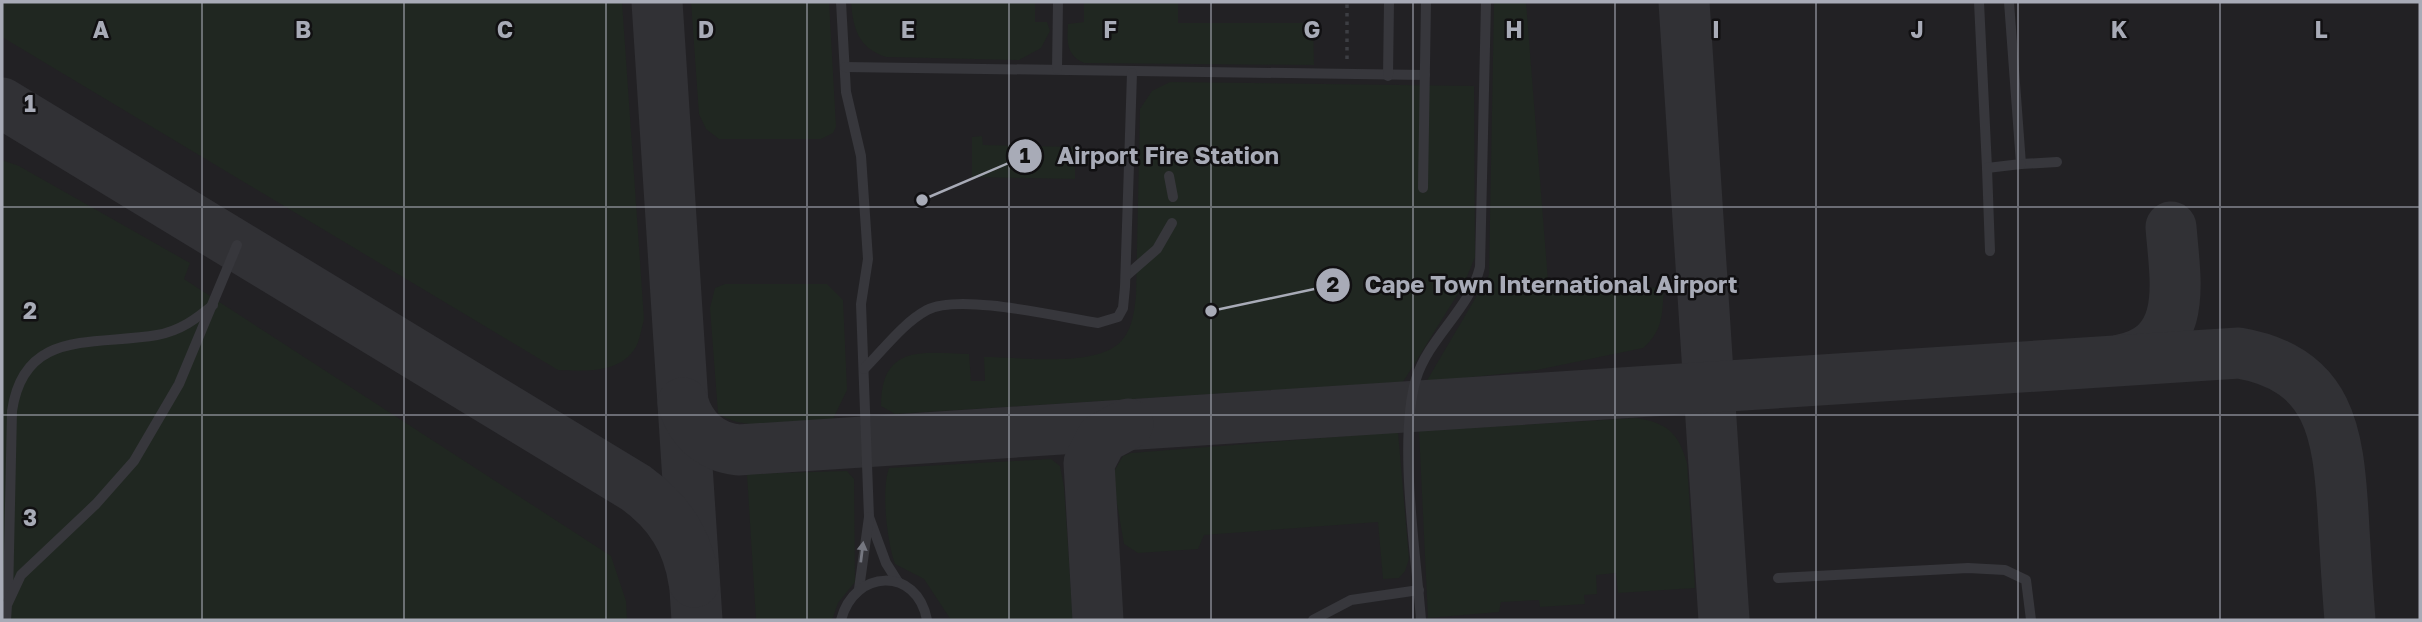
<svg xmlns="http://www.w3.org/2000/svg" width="2422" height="622" font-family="'Golos Text',sans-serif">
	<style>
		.built { fill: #222124 }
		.grass { fill: #202721 }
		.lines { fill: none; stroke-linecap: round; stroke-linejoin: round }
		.taxiway { stroke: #313135; stroke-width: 51 }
		.path { stroke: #3d3e43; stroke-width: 3.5; stroke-dasharray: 3.5 5; stroke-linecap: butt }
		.service { stroke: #37373c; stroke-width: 10 }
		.oneway { fill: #757780 }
		.grid { fill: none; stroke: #a8abb7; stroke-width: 2; stroke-opacity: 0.55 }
		.grid-label { font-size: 23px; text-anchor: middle; font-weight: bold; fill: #a8abb7; stroke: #111012; stroke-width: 5; stroke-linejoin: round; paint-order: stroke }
		.leader { fill: none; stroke: #a8abb7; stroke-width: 2.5 }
		.callout-dot { fill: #a8abb7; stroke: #111012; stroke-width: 2.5 }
		.mark-label { font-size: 21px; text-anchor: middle; font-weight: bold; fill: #111 }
		.callout-label { font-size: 24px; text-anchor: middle; font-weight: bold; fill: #a8abb7; stroke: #111012; stroke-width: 5; stroke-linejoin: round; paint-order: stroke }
	</style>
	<rect width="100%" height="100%" fill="#161517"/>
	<!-- built -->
	<rect class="built" x="2" y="2" width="2418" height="618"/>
	<!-- grass -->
	<g class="grass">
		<path d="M2,2h620l22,317c-2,8 -4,20 -8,28 -16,27 -51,24 -78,23l-556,-333z"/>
		<polygon points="691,2 829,2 836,127 833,133 821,139 719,139 706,129 699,114"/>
		<path d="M851,2h184v20h12l3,9 -9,17 -22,12 -133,-3c-28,-9 -33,-29 -35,-55z"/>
		<path d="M1084,2h94v21h135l1,42 -230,-2c-18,-8 -17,-22 -16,-39l16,-2z"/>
		<path d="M1494,2h32l23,292 115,-7c-2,26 0,43 -21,61l-106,22 -111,12 63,-107z"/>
		<path d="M1170,82l304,4 1,171 -11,27 -61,98 -508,32 -14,-8c0,-61 40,-54 88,-52l2,27h14l-1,-24c35,0 105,10 133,-12 15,-12 17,-32 19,-49l4,-187 12,-18z"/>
		<polygon points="982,136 983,145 1075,147 1075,179 972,177 972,137"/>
		<polygon points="2,160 19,166 190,263 184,279 611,556 626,601 627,620 2,620"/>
		<path d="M725,284h102l16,16 4,90 -14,29c-25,7 -96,12 -115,-6l-8,-105 5,-20z"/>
		<path d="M1636,418c31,5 42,14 51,45l8,125 -77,5 -2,-20 -20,2 1,19 -13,1 1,9 -45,3 -1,-7 -38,2 -2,10 -71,6 -9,-187z"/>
		<polygon points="1398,432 1409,559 1405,571 1399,578 1383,579 1378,522 1204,535 1198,549 1138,553 1124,544 1112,475 1123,456 1131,453"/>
		<path d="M1051,459l9,7 4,21 9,133h-122l-27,-41 -29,-15c-8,-22 -14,-74 -6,-96z"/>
		<polygon points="847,471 854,479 855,582 838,603 832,620 756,620 747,474"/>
	</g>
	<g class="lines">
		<!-- taxiway -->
		<g class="taxiway">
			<polyline points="657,2 697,620"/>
			<polyline points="1684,2 1724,620"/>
			<path d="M2,103l634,385c33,24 52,53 58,94"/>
			<path d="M2120,360c70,-13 55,-80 51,-133"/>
			<path d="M683,403c8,26 27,44 55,47l1501,-97c92,16 99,81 104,159 2,36 4,72 7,108"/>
			<polyline points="1098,620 1089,463 1102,438 1128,424"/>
		</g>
		<!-- path -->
		<polyline class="path" points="1347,59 1347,2"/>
		<!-- service -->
		<g class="service">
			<polyline points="841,2 846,92 861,156 868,259 861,304 869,517 886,563 898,582"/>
			<polyline points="1979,2 1987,168"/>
			<polyline points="2009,2 2021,164 2057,162"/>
			<polyline points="845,67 1425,75"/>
			<polyline points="1057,69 1058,2"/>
			<polyline points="1388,76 1389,2"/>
			<polyline points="1169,176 1173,197"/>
			<polyline points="1423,188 1426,2"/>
			<polyline points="1990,251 1987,168 2021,164"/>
			<polyline points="1126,276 1157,249 1172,223"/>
			<path d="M864,369c20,-20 39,-46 63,-59 33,-17 132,7 171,13l20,-6 5,-9 2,-21 7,-214"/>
			<polyline points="1778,578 1968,568 2005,570 2026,580 2031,620"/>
			<polyline points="859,589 869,517"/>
			<path d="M8,598l4,-187c12,-83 82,-65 145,-76 23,-4 39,-16 56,-30"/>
			<polyline points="6,620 7,605 21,575 96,504 134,461 179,384 237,245"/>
			<path d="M841,620c13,-51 76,-54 86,0"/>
			<polyline points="1313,620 1351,600 1419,590"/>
			<path d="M1421,620c-5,-66 -23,-180 -5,-241 13,-42 54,-70 64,-112l6,-265"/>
		</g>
	</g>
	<!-- one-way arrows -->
	<defs><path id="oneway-solid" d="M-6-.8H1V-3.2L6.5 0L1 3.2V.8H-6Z" transform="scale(1.75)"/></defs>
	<use class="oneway" href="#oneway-solid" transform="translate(862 552) rotate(-83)"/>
	<!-- grid -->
	<path class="grid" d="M202,2v618M404,2v618M606,2v618M807,2v618M1009,2v618M1211,2v618M1413,2v618M1615,2v618M1816,2v618M2018,2v618M2220,2v618M2,207h2418M2,415h2418"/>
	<g class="grid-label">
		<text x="101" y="38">A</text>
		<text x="303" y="38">B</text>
		<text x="505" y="38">C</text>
		<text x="706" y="38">D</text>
		<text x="908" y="38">E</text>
		<text x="1110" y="38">F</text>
		<text x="1312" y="38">G</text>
		<text x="1514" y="38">H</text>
		<text x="1716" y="38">I</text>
		<text x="1917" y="38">J</text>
		<text x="2119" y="38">K</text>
		<text x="2321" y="38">L</text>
		<text x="30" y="112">1</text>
		<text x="30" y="319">2</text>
		<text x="30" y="526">3</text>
	</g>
	<!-- callouts -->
	<path class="leader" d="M922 200L1025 156M1211 311L1333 285"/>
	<g class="callout-dot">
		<circle cx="922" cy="200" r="7"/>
		<circle cx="1211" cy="311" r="7"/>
		<circle cx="1025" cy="156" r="18"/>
		<circle cx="1333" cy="285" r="18"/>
	</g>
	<g class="mark-label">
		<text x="1025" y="163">1</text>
		<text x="1333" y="292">2</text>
	</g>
	<g class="callout-label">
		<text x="1168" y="164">Airport Fire Station</text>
		<text x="1551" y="293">Cape Town International Airport</text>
	</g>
	<!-- border -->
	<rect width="2422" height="622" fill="none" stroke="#a8abb7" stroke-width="7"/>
</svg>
